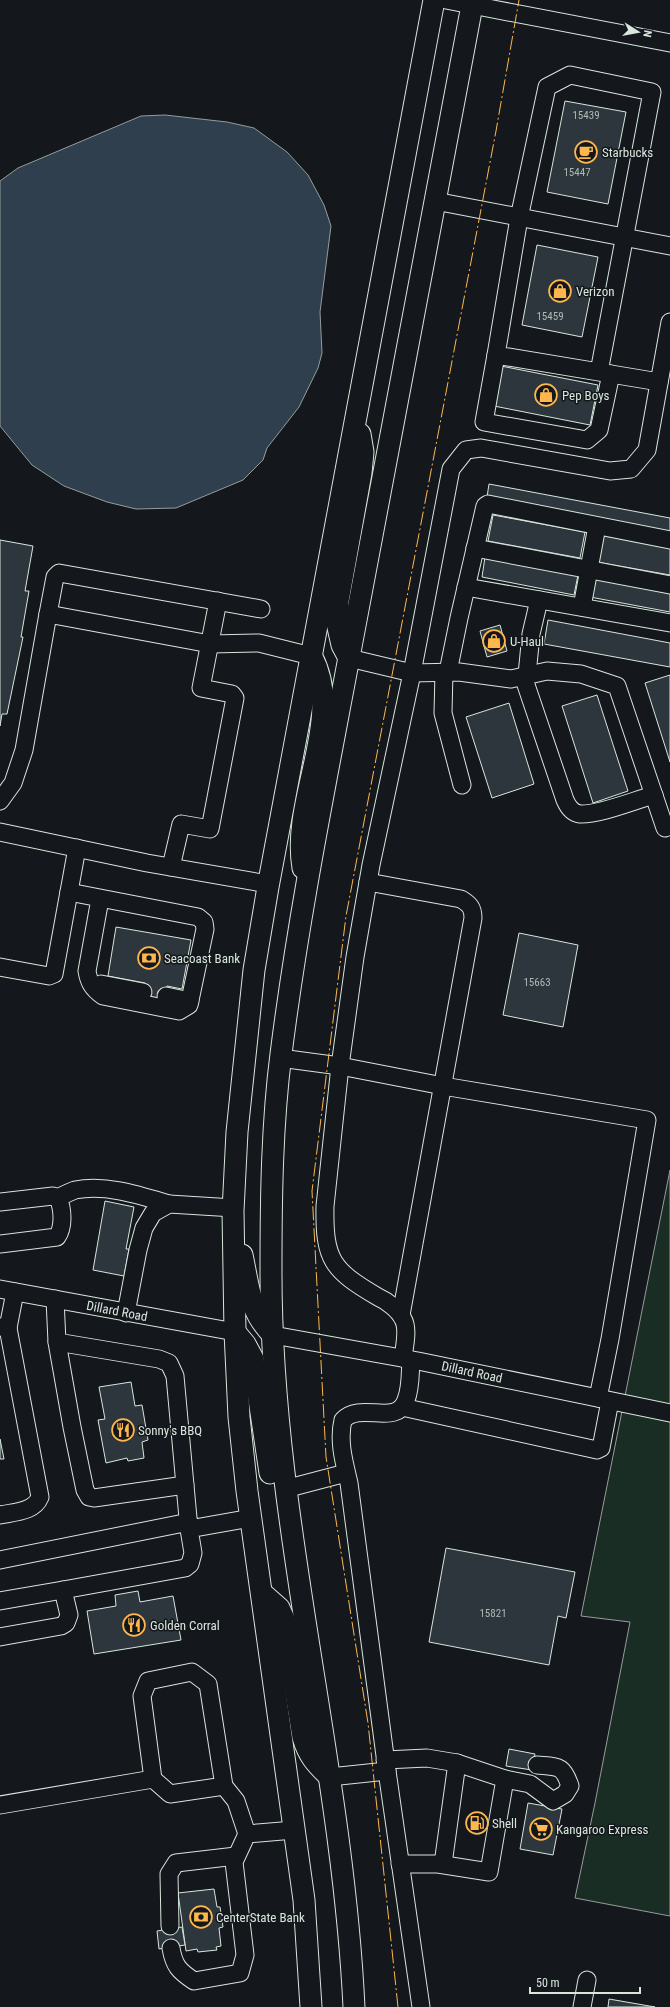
<svg xmlns="http://www.w3.org/2000/svg" width="670" height="2007" font-family="'Roboto Condensed',sans-serif">
	<style>
		.green { fill: #1a2d24; stroke: #939e99 }
		.water { fill: #2f3f4d; stroke: #939e99 }
		.building { fill: #2c363c; stroke: #d8e6dc }
		.lines { fill: none; stroke-linecap: round; stroke-linejoin: round }
		.minor-tunnel { stroke: #313739; stroke-width: 17; stroke-dasharray: 17 8; stroke-linecap: butt }
		.minor-casing { stroke: #d8e6dc; stroke-width: 19 }
		.major-casing { stroke: #d8e6dc; stroke-width: 23 }
		.minor { stroke: #14181c; stroke-width: 17 }
		.major { stroke: #14181c; stroke-width: 21 }
		.power { stroke: #ffb74d; stroke-width: 1; stroke-dasharray: 14 3 2 3; stroke-linecap: butt }
		.labels { text-anchor: middle; dominant-baseline: central; stroke-width: 3; stroke-linejoin: round; paint-order: stroke }
		.number-label { font-size: 11px; fill: #adbab4 }
		.poi-label { font-size: 13px; fill: #d8e6dc; stroke: #14181c; text-anchor: start }
		.street-label { font-size: 13px; fill: #d8e6dc; stroke: #14181c }
	</style>
	<rect width="100%" height="100%" fill="#14181c"/>
	<!-- green -->
	<g class="green">
		<polygon points="670,1170 670,1405 625,1396"/>
		<polygon points="622,1411 670,1420 670,1916 575,1898 595,1803 630,1622 581,1616"/>
	</g>
	<!-- water -->
	<polygon class="water" points="165,115 227,122 254,128 287,152 308,175 324,205 331,226 320,312 322,353 318,368 299,407 267,448 263,460 243,480 176,508 136,509 107,502 64,486 32,465 0,426 0,181 18,168 141,116"/>
	<!-- building -->
	<g class="building">
		<polygon points="565,101 626,112 608,204 547,192"/>
		<polygon points="537,245 598,257 582,337 522,325"/>
		<polygon points="501,366 598,385 590,425 494,406"/>
		<polygon points="489,484 670,518 670,532 487,497"/>
		<polygon points="493,515 585,532 580,558 488,541"/>
		<polygon points="602,534 670,547 670,575 597,562"/>
		<polygon points="0,540 33,546 25,591 29,591 21,637 23,637 7,714 2,714 0,726"/>
		<polygon points="485,557 578,575 574,595 482,577"/>
		<polygon points="593,577 670,591 670,612 590,597"/>
		<polygon points="548,620 670,643 670,667 544,644"/>
		<polygon points="500,625 507,651 487,657 480,631"/>
		<polygon points="670,675 670,762 645,683"/>
		<polygon points="597,695 628,791 593,803 562,706"/>
		<polygon points="509,703 534,784 492,798 466,717"/>
		<polygon points="116,927 191,940 182,989 167,986 164,1004 142,1000 145,983 108,976"/>
		<polygon points="519,933 578,945 563,1027 503,1015"/>
		<polygon points="105,1201 134,1207 126,1249 129,1249 124,1276 93,1270"/>
		<polygon points="131,1382 135,1406 142,1405 148,1440 142,1442 144,1458 128,1461 127,1458 106,1463 98,1420 105,1419 99,1387"/>
		<polygon points="0,1439 4,1459 0,1459"/>
		<polygon points="446,1548 575,1572 566,1618 558,1616 549,1665 429,1642"/>
		<polygon points="138,1591 140,1602 173,1596 181,1640 94,1654 87,1611 116,1606 115,1595"/>
		<polygon points="509,1749 535,1754 532,1770 506,1766"/>
		<polygon points="528,1803 562,1809 553,1855 520,1849"/>
		<polygon points="214,1889 217,1907 220,1907 223,1927 219,1928 221,1946 216,1947 217,1950 198,1952 197,1949 186,1951 178,1893"/>
		<polygon points="182,1927 185,1945 159,1949 157,1931"/>
		<polygon points="609,1999 655,2007 608,2007"/>
	</g>
	<g class="lines">
		<!-- minor-tunnel -->
		<polyline class="minor-tunnel" points="143,992 166,996"/>
		<!-- minor casing -->
		<g class="minor-casing">
			<g id="minor">
				<polyline points="446,0 670,43"/>
				<polyline points="435,201 670,246"/>
				<polyline points="496,355 484,422 587,440 599,430 611,374"/>
				<polyline points="599,372 652,92 570,75 547,87 519,218 496,355 659,382"/>
				<polyline points="475,548 670,585"/>
				<polyline points="466,587 670,623"/>
				<polyline points="582,607 597,526"/>
				<polyline points="48,614 55,577 59,573 261,609"/>
				<polyline points="349,658 412,673 459,672 511,679 547,671 581,674 617,686 665,828"/>
				<polyline points="444,672 443,713 462,785"/>
				<polyline points="448,672 459,618 485,506 488,504 670,540"/>
				<polyline points="527,675 531,634 539,600"/>
				<path d="M523,676l42,124c3,7 7,13 15,14 19,1 55,-14 74,-19"/>
				<polyline points="0,801 13,783 24,750 48,614 210,644 259,643 311,656"/>
				<polyline points="0,832 147,863 268,884"/>
				<polyline points="171,867 181,824 210,829 235,698 232,694 201,688 218,601"/>
				<path d="M368,882l93,17c8,5 12,8 12,19l-72,397"/>
				<path d="M69,892l129,25 6,5 1,7 -16,76 -10,6 -76,-15c-10,-7 -14,-13 -16,-25l13,-72"/>
				<polyline points="0,967 49,976 54,974 77,848"/>
				<polyline points="101,984 143,992"/>
				<polyline points="166,996 190,1001"/>
				<polyline points="280,1058 340,1066 443,1086 647,1120 610,1339 598,1398"/>
				<path d="M58,1198c5,-3 12,-6 17,-8 31,-6 64,5 94,14"/>
				<path d="M0,1202l53,-6 5,2c5,11 6,29 -1,39l-57,7"/>
				<polyline points="0,1289 235,1332"/>
				<polyline points="55,1299 57,1342 159,1359 169,1363 175,1376 189,1529"/>
				<polyline points="126,1313 138,1250 144,1228 153,1213 169,1204 234,1208"/>
				<polyline points="0,1327 8,1328 15,1292"/>
				<polyline points="273,1335 418,1361 670,1413"/>
				<polyline points="57,1342 72,1427 85,1490 89,1497 94,1498 185,1485"/>
				<path d="M403,1358c1,-10 6,-29 0,-39 -4,-9 -16,-18 -25,-22 -46,-27 -54,-37 -53,-91l15,-140 15,-109 16,-92 41,-192 39,-204 15,-19 15,-2 129,23 21,-2 16,-19 23,-128"/>
				<path d="M411,1360c-1,13 0,28 -5,40 -9,27 -45,1 -63,20 -5,21 1,42 6,63l38,288 34,236"/>
				<polyline points="402,1407 597,1450 601,1448 610,1401"/>
				<polyline points="285,1489 346,1473"/>
				<path d="M0,1515c14,-3 34,-3 40,-18l-32,-169"/>
				<polyline points="0,1560 189,1522"/>
				<polyline points="0,1601 63,1590"/>
				<polyline points="0,1637 61,1626 66,1623 69,1615 63,1590 185,1568 190,1564 193,1553 189,1529 251,1518"/>
				<polyline points="385,1760 427,1758 457,1763 505,1779 489,1872 438,1864 400,1864"/>
				<polyline points="330,1777 387,1771"/>
				<path d="M505,1779l25,5 23,17 12,-7 5,-8c-7,-21 -11,-19 -33,-21"/>
				<polyline points="224,1786 170,1794 153,1779 142,1696 148,1681 192,1672 208,1684 224,1786 236,1801 247,1834"/>
				<polyline points="0,1805 153,1779"/>
				<polyline points="443,1864 457,1763"/>
				<polyline points="170,1926 169,1874 176,1863 236,1856"/>
				<path d="M171,1948c3,18 8,23 23,33l46,-8 5,-18 -11,-93 13,-28 47,-4"/>
				<polyline points="582,2007 587,1980"/>
			</g>
		</g>
		<!-- major casing -->
		<g class="major-casing">
			<g id="major">
				<polyline points="349,658 342,645 337,623 338,601 361,473 363,452 360,434"/>
				<path d="M303,868c-12,-69 42,-148 9,-211"/>
				<path d="M242,1255c7,32 7,56 31,80"/>
				<polyline points="235,1332 245,1344 253,1359 270,1473"/>
				<path d="M262,1593l17,15 5,11 19,118c5,18 13,27 27,40"/>
				<polyline points="311,2007 304,1900 247,1491 239,1417 235,1332 233,1211 237,1132 254,970 268,887 434,0"/>
				<path d="M354,2007c-12,-248 -84,-490 -83,-739 0,-71 1,-144 10,-214 17,-135 44,-269 69,-402 41,-218 82,-435 123,-652"/>
			</g>
		</g>
		<!-- minor -->
		<use href="#minor" class="minor"/>
		<!-- major -->
		<use href="#major" class="major"/>
		<!-- power -->
		<polyline class="power" points="398,2007 368,1723 326,1457 312,1191 346,916 496,131 519,0"/>
	</g>
	<!-- icons -->
	<defs>
		<g id="cafe-ring" transform="scale(1.15)"><circle r="9.5" fill="#14181c" stroke="#ffb74d" stroke-width="1.5"/><path d="M-5.5-4.5H6V0H3Q3 3.5 0 3.5H-2.5Q-5.5 3.5-5.5 0ZM3-3.2v2h1.7v-2ZM-6 4.5H4V6H-6Z" fill="#ffb74d"/></g>
		<g id="shop-ring" transform="scale(1.15)"><circle r="9.5" fill="#14181c" stroke="#ffb74d" stroke-width="1.5"/><path d="M-5-2.5h2.3a2.7 3.5 0 0 1 5.4 0H5L5.5 6h-11ZM-1.5-2.5h3a1.5 2.3 0 0 0-3 0Z" fill="#ffb74d"/></g>
		<g id="bank-ring" transform="scale(1.15)"><circle r="9.5" fill="#14181c" stroke="#ffb74d" stroke-width="1.5"/><path d="M-6-4H6V4H-6ZM0-2.3a2.3 2.3 0 1 0 0 4.6a2.3 2.3 0 1 0 0-4.6Z" fill="#ffb74d"/></g>
		<g id="restaurant-ring" transform="scale(1.15)"><circle r="9.5" fill="#14181c" stroke="#ffb74d" stroke-width="1.5"/><path d="M-5-6h1v4h1v-4h1v4h1v-4h1v5L-1.5 .5V6h-2V.5L-5-1ZM5-6V6H3V1.5H1.5Q1.5-4 5-6Z" fill="#ffb74d"/></g>
		<g id="fuel-ring" transform="scale(1.15)"><circle r="9.5" fill="#14181c" stroke="#ffb74d" stroke-width="1.5"/><path d="M-5.5-6h7V0h2V4h1.3V-2.5L3-4.5l.8-.8L6-3V5H2.5V1h-1V6h-7ZM-4.2-4.7v3.2H.2V-4.7Z" fill="#ffb74d"/></g>
		<g id="supermarket-ring" transform="scale(1.15)"><circle r="9.5" fill="#14181c" stroke="#ffb74d" stroke-width="1.5"/><path d="M-6-5.5h2.5l.6 2H6L4.5 2H-2.5L-4.4-4H-6ZM-1.5 3.2a1.3 1.3 0 1 0 .1 0ZM3 3.2a1.3 1.3 0 1 0 .1 0Z" fill="#ffb74d"/></g>
	</defs>
	<g fill-rule="evenodd">
		<use href="#cafe-ring" x="586" y="152"/>
		<use href="#shop-ring" x="560" y="291"/>
		<use href="#shop-ring" x="546" y="395"/>
		<use href="#shop-ring" x="494" y="641"/>
		<use href="#bank-ring" x="149" y="958"/>
		<use href="#restaurant-ring" x="123" y="1430"/>
		<use href="#restaurant-ring" x="134" y="1625"/>
		<use href="#fuel-ring" x="477" y="1823"/>
		<use href="#supermarket-ring" x="541" y="1829"/>
		<use href="#bank-ring" x="201" y="1917"/>
	</g>
	<g class="labels">
		<!-- number labels -->
		<g class="number-label">
			<text x="586" y="115">15439</text>
			<text x="577" y="172">15447</text>
			<text x="550" y="316">15459</text>
			<text x="537" y="982">15663</text>
			<text x="493" y="1613">15821</text>
		</g>
		<!-- poi labels -->
		<g class="poi-label">
			<text x="602" y="152">Starbucks</text>
			<text x="576" y="291">Verizon</text>
			<text x="562" y="395">Pep Boys</text>
			<text x="510" y="641">U-Haul</text>
			<text x="164" y="958">Seacoast Bank</text>
			<text x="138" y="1430">Sonny's BBQ</text>
			<text x="150" y="1625">Golden Corral</text>
			<text x="492" y="1823">Shell</text>
			<text x="556" y="1829">Kangaroo Express</text>
			<text x="216" y="1917">CenterState Bank</text>
		</g>
		<!-- street labels -->
		<g class="street-label">
			<text transform="translate(117 1311) rotate(11)">Dillard Road</text>
			<text transform="translate(472 1372) rotate(12)">Dillard Road</text>
		</g>
	</g>
	<!-- north arrow -->
	<g transform="translate(638 32) rotate(101)" stroke="#14181c" stroke-width="3" paint-order="stroke">
	<path d="M0-3L7 15L0 10L-7 15Z" fill="#d8e6dc"/>
	<text y="-6" font-size="11" font-weight="bold" text-anchor="middle" fill="#d8e6dc">N</text>
	</g>
	<!-- scale -->
	<path d="M530 1987v6h110v-6" fill="none" stroke="#d8e6dc" stroke-width="2"/>
	<text x="536" y="1987" font-size="12" fill="#d8e6dc" stroke="#14181c" stroke-width="3" paint-order="stroke">50 m</text>
</svg>
